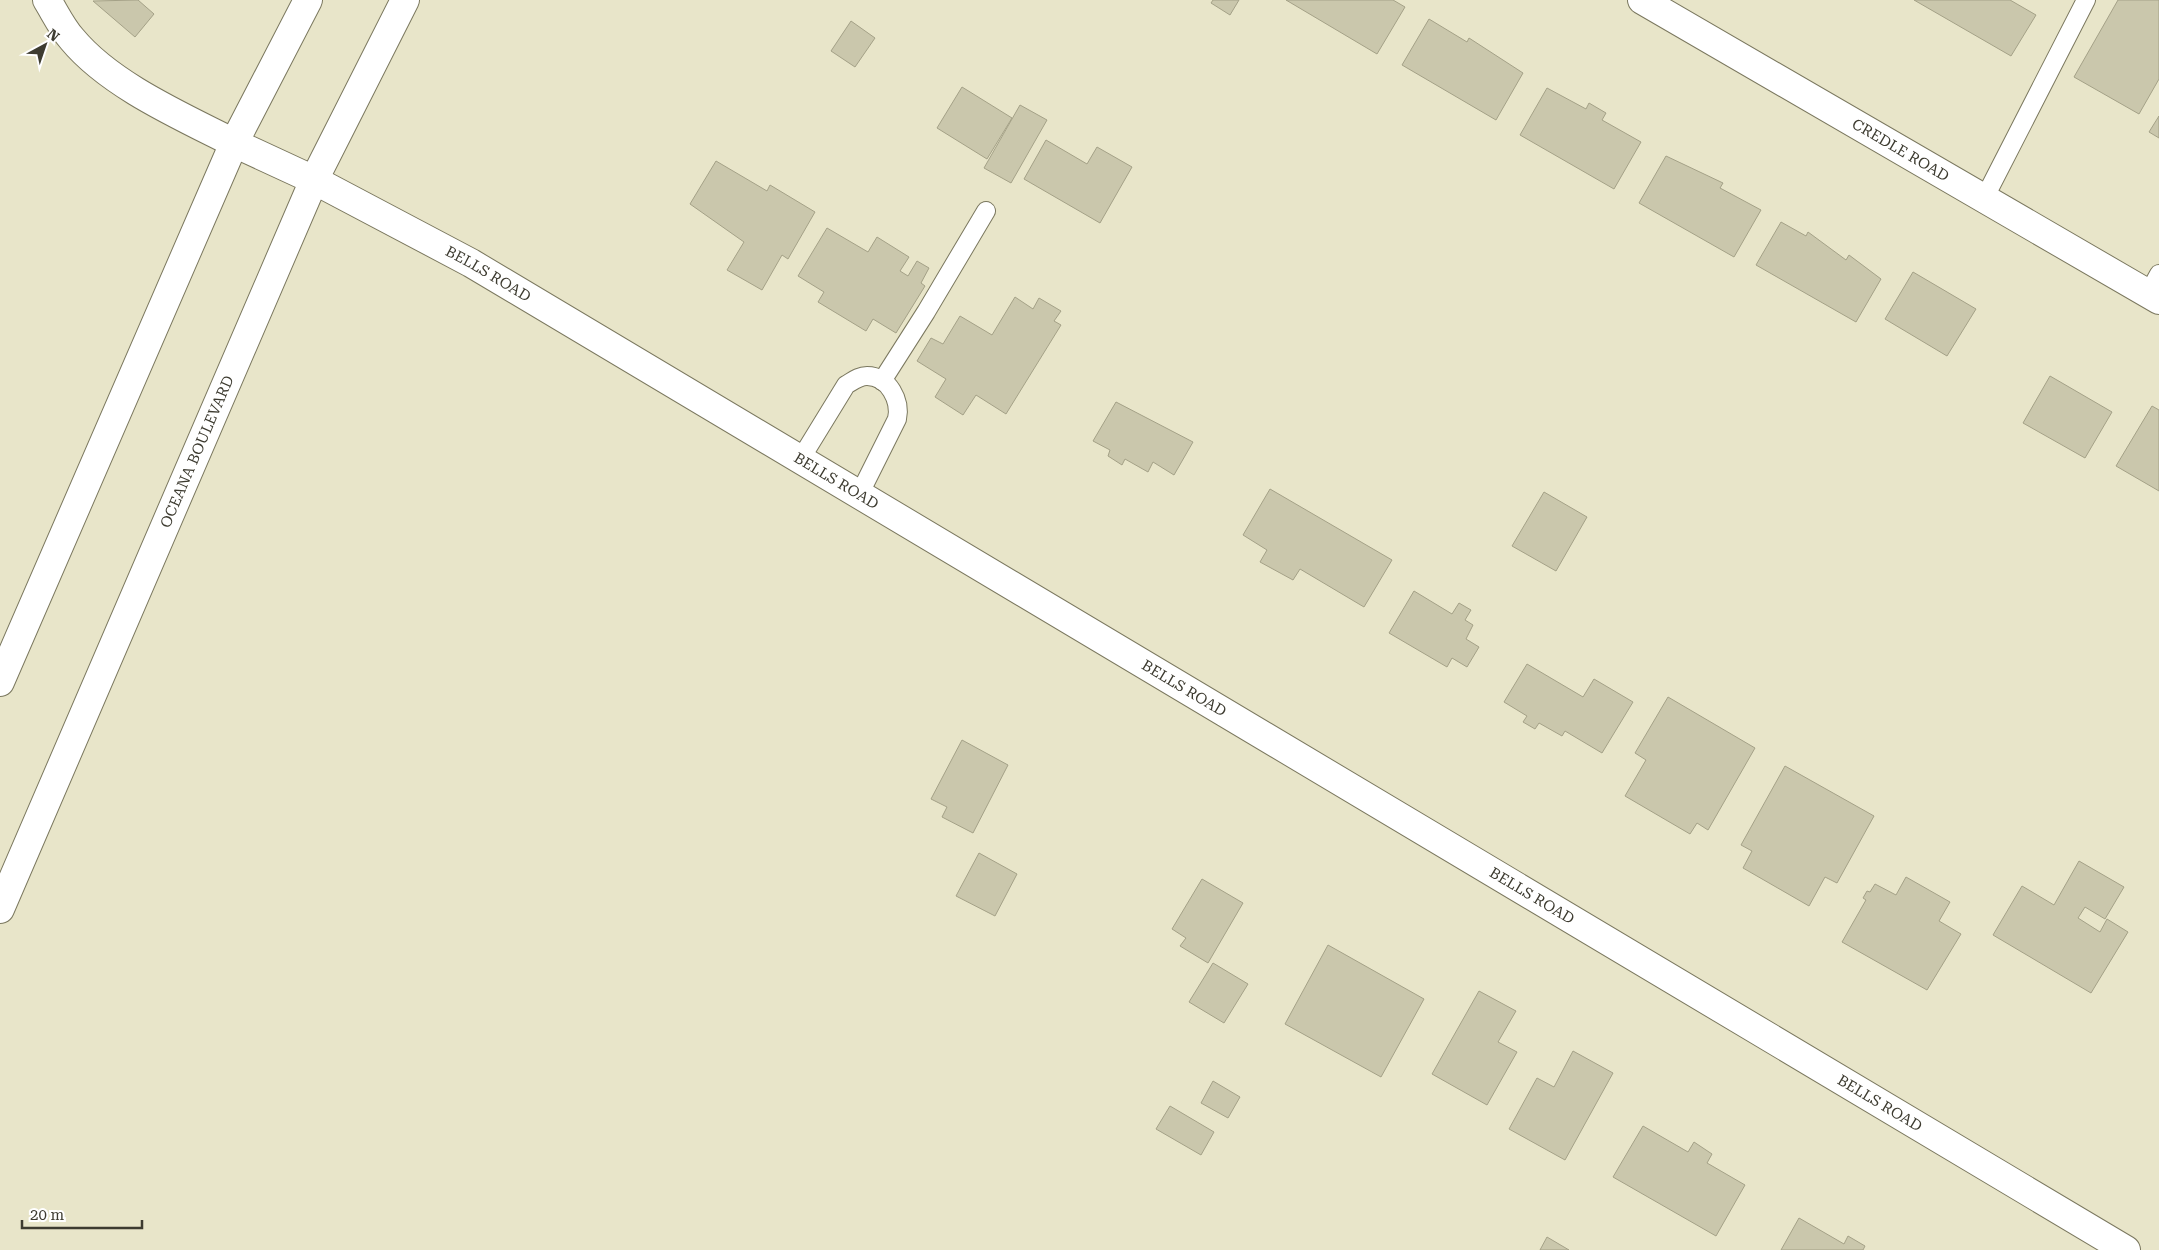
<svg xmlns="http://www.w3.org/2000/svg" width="2159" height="1250" font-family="'Roboto Serif',serif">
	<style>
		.building { fill: #cac7ac; stroke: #a4a187 }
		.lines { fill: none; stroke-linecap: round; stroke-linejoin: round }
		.service-casing { stroke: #7b785f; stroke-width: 20 }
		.minor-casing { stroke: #7b785f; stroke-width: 30 }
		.tertiary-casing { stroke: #7b785f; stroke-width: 30 }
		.secondary-casing { stroke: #7b785f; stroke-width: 30 }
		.service { stroke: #fff; stroke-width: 18 }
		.minor { stroke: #fff; stroke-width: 28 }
		.tertiary { stroke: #fff; stroke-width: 28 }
		.secondary { stroke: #fff; stroke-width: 28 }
		.labels { text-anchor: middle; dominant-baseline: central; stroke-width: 4; stroke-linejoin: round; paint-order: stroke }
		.street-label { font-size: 15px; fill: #3d3b30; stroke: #fff }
	</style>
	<rect width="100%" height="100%" fill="#e8e5c9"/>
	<!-- building -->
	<g class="building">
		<polygon points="138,0 154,14 135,37 93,1"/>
		<polygon points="1213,0 1239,0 1230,15 1211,3"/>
		<polygon points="1286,0 1393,0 1405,7 1377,54"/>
		<polygon points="1914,0 2010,0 2036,15 2011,56"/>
		<polygon points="2118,0 2159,0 2159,79 2139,114 2074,77"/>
		<polygon points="1429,19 1467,42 1469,38 1523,73 1496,120 1402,65"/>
		<polygon points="851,21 875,38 855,67 831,51"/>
		<polygon points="962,87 1012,118 987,159 937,128"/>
		<polygon points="1547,88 1586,109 1589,103 1606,113 1602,120 1641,142 1614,189 1520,135"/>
		<polygon points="1020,105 1047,120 1011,183 984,168"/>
		<polygon points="2159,116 2159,138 2149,132"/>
		<polygon points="1046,140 1087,164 1097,147 1132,167 1100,223 1024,179"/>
		<polygon points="1666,156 1723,183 1720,188 1761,210 1734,257 1639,203"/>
		<polygon points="716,161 767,191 770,185 815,212 788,259 782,255 762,290 727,270 744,242 690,204"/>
		<polygon points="1781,222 1806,236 1808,232 1846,260 1849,255 1881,279 1856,322 1756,265"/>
		<polygon points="827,228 868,252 877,237 909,257 900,271 908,276 917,261 929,268 921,283 925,286 896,333 873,319 866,331 818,302 824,292 798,276"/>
		<polygon points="1913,272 1976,309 1947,356 1885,319"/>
		<polygon points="1015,297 1033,309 1039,298 1061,311 1054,321 1061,325 1006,414 976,395 963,415 935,397 946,379 917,361 931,338 943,344 960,316 992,335"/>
		<polygon points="2050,376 2112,412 2085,458 2023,423"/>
		<polygon points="1116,402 1193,442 1174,475 1153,462 1148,472 1125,459 1122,465 1108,456 1110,450 1093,441"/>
		<polygon points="2152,406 2159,410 2159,491 2116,466"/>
		<polygon points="1270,489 1392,560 1364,607 1300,569 1293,580 1260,562 1267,550 1243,535"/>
		<polygon points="1544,492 1587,517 1556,571 1512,546"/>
		<polygon points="1414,591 1452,614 1459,603 1471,610 1465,620 1473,625 1466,639 1479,647 1467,667 1452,658 1447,667 1389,633"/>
		<polygon points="1527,664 1583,697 1594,679 1633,702 1602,753 1565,731 1562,736 1539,723 1535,729 1523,722 1527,716 1504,702"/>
		<polygon points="1668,697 1755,748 1708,830 1697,823 1690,834 1625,796 1646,760 1635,753"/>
		<polygon points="962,740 1008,765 973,833 942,817 947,807 931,799"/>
		<polygon points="1785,766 1874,816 1837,883 1825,877 1809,906 1743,868 1752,851 1741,845"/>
		<polygon points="979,853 1017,874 995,916 956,896"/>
		<polygon points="2079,861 2124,887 2105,919 2085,907 2078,918 2100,932 2107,919 2128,932 2091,993 1993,935 2022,886 2054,905"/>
		<polygon points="1906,877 1950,902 1939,921 1961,934 1927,990 1842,942 1866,900 1863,898 1867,891 1870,892 1875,884 1896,895"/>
		<polygon points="1202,879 1243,903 1208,963 1180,946 1186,938 1172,929"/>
		<polygon points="1328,945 1424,999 1381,1077 1285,1024"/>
		<polygon points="1213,963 1248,984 1224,1023 1189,1002"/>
		<polygon points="1479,991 1516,1011 1498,1042 1517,1052 1487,1105 1432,1074"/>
		<polygon points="1573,1051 1613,1073 1565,1160 1509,1129 1537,1078 1554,1087"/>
		<polygon points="1213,1081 1240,1097 1228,1118 1201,1103"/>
		<polygon points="1170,1106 1214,1132 1201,1155 1156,1129"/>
		<polygon points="1643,1126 1688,1152 1694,1142 1712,1154 1707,1163 1745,1185 1716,1236 1613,1177"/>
		<polygon points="1799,1218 1844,1244 1848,1236 1865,1246 1863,1250 1781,1250"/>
		<polygon points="1547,1237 1569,1250 1540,1250"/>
	</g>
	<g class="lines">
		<!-- service casing -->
		<g class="service-casing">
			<g id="service">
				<polyline points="1984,199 2086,0"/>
				<polyline points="2148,294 2159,274"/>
				<polyline points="882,381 926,312 986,211"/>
				<path d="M800,460l46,-75c7,-4 13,-9 21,-9 22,0 34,25 30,43l-38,76"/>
			</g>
		</g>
		<!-- minor casing -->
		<g class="minor-casing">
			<g id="minor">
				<path d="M47,0c8,13 15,28 25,39 38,46 109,77 162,104"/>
				<path id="s1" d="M1642,0l517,300"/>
			</g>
		</g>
		<!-- tertiary casing -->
		<g class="tertiary-casing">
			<g id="tertiary">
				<path id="s2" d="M234,143l80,37 157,83 1655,987"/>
			</g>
		</g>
		<!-- secondary casing -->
		<g class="secondary-casing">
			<g id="secondary">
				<polyline points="0,682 234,143 308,0"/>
				<path id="s3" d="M0,909l314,-729 91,-180"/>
			</g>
		</g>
		<!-- service -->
		<use href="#service" class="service"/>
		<!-- minor -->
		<use href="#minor" class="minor"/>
		<!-- tertiary -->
		<use href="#tertiary" class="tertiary"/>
		<!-- secondary -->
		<use href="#secondary" class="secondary"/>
	</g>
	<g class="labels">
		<!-- street labels -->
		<g class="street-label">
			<text stroke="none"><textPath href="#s1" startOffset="299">CREDLE ROAD</textPath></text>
			<text stroke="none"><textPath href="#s2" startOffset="286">BELLS ROAD</textPath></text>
			<text stroke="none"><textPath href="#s3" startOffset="498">OCEANA BOULEVARD</textPath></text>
			<text stroke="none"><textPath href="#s2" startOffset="691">BELLS ROAD</textPath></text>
			<text stroke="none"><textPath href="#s2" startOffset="1096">BELLS ROAD</textPath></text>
			<text stroke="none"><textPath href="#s2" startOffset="1501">BELLS ROAD</textPath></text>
			<text stroke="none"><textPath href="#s2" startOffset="1906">BELLS ROAD</textPath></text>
		</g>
	</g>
	<!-- north arrow -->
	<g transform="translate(45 45) rotate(40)" stroke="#ffffff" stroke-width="4" paint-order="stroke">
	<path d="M0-4L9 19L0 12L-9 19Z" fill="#3d3b30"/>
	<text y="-8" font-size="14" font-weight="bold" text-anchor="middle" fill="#3d3b30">N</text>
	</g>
	<!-- scale -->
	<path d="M22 1220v8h120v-8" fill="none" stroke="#3d3b30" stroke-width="2.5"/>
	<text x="30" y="1220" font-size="15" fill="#3d3b30" stroke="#ffffff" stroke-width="4" paint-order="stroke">20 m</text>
</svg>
